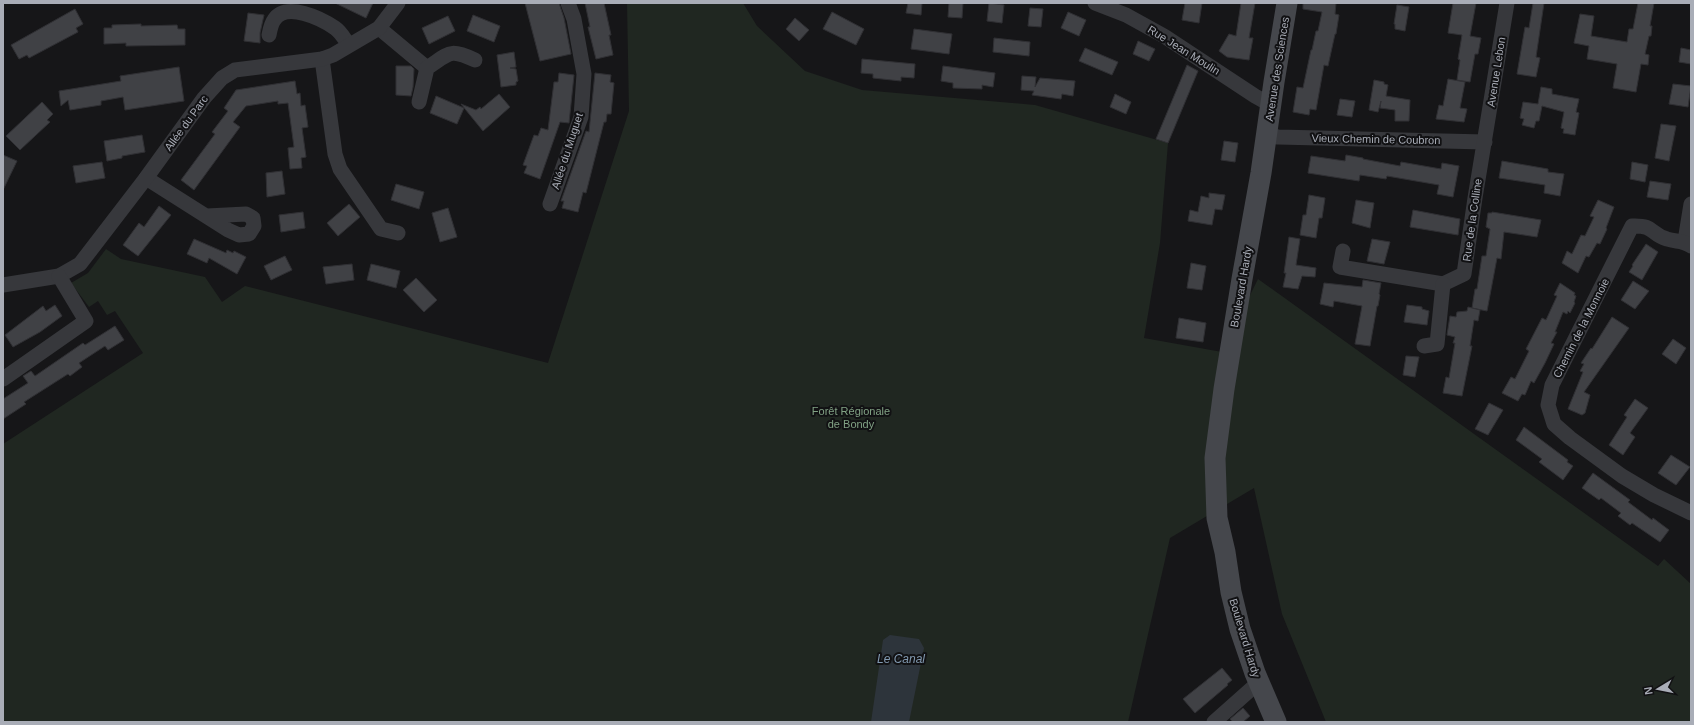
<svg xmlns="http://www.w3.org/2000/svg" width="1694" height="725" font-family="Arial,sans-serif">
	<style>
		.green { fill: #202721 }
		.water { fill: #2d343b }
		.building { fill: #404145; stroke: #303034 }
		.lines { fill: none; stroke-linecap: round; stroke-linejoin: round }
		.street { stroke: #37383c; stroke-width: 15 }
		.secondary { stroke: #45474c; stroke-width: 21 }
		.labels { text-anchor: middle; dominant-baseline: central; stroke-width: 4; stroke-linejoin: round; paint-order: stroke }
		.street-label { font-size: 11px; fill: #a9adb7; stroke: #111113 }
		.park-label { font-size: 11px; fill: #81a184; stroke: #111113 }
		.water-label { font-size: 12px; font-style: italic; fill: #8299b0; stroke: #111113 }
	</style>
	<rect width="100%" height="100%" fill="#161618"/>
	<!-- green -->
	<polygon class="green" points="627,3 743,3 757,26 805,71 862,90 1035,105 1168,143 1160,243 1144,338 1222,352 1258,279 1658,566 1664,559 1691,584 1691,722 1326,722 1282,614 1254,488 1170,538 1128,722 3,722 3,444 143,353 115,311 107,315 98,301 89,307 71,283 88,273 106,249 121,259 205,277 222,302 245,286 548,363 629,111"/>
	<!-- water -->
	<polygon class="water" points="890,635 919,639 924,648 909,722 871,722 883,640"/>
	<!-- building -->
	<g class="building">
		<polygon points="335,3 373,3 366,18"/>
		<polygon points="525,3 559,3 564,18 571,54 540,61"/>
		<polygon points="585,3 604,3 611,35 609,35 613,55 596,59 588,27 590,27"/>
		<polygon points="908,3 922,3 921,15 906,13"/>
		<polygon points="949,3 963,3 962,18 948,17"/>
		<polygon points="989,3 1004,5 1002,23 987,21"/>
		<polygon points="1185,3 1202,3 1199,23 1182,20"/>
		<polygon points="1241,3 1255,3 1249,38 1253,38 1249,60 1227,57 1219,51 1229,34 1236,36"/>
		<polygon points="1303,3 1336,3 1335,14 1339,15 1336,34 1335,34 1328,66 1324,65 1316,110 1310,109 1309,115 1293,112 1297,87 1303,88 1311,50 1312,50 1316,31 1318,31 1322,12 1303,9"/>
		<polygon points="1453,3 1476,3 1470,36 1481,38 1478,54 1475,54 1470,82 1457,80 1460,60 1458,59 1462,35 1448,33"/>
		<polygon points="1533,3 1544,3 1536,57 1540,58 1536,77 1517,74 1525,27 1529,28"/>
		<polygon points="1638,3 1654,3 1650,26 1652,26 1651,36 1649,36 1645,54 1649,55 1648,65 1641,64 1636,92 1613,88 1617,64 1587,59 1589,46 1574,43 1580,14 1594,16 1591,36 1627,42 1629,29 1633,29"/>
		<polygon points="1397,5 1409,7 1405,31 1395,29 1395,24 1394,24"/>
		<polygon points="1030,8 1043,9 1041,27 1028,26"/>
		<polygon points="75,9 83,24 76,28 78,32 29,58 27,55 19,59 11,45"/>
		<polygon points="832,12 864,29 856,45 823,29"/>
		<polygon points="1068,12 1086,20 1079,36 1061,28"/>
		<polygon points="248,13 264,15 260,33 260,43 244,41"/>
		<polygon points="473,15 500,26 494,42 467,31"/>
		<polygon points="448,16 455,31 429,44 422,28"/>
		<polygon points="795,18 809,30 799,41 786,29"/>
		<polygon points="141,24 141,26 177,25 178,29 185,29 185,45 126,46 126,43 104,44 104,28 112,28 112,25"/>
		<polygon points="914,29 952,34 949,54 911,49"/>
		<polygon points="994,38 1030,42 1029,56 993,52"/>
		<polygon points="1138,41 1155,49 1149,61 1133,54"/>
		<polygon points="1085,48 1118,62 1112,75 1079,61"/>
		<polygon points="1681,48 1691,50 1691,64 1679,62"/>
		<polygon points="514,52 516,67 510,68 516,69 518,81 516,82 516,85 501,87 497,55"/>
		<polygon points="862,59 915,64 914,78 901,77 901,81 873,78 873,74 861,73"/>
		<polygon points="1187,65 1198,71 1168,143 1156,139"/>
		<polygon points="396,66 411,66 414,69 413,87 411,96 396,95"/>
		<polygon points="943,66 995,73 993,87 982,85 982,89 953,88 953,83 941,81"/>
		<polygon points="179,67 184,101 125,110 123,97 101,101 101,105 70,110 68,100 61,106 59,91 121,81 120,76"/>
		<polygon points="559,73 574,75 569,123 560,122 540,179 524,173 527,166 523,165 534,135 538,136 541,128 548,130 554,82 558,82"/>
		<polygon points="595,73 611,75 610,82 614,83 611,114 607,114 606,122 604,122 586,193 583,192 578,212 562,208 564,201 561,201 586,131 589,132"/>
		<polygon points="1022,76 1036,77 1035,87 1040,78 1075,81 1073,96 1062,94 1061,99 1032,95 1034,91 1021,90"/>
		<polygon points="1448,79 1465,82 1460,108 1467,109 1464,122 1436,119 1439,105 1443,106"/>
		<polygon points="1374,80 1384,82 1384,84 1388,85 1386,96 1410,100 1409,121 1395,121 1395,110 1380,108 1381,101 1378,112 1369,110"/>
		<polygon points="295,81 297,94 300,93 301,106 305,105 308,127 302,128 306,157 301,158 302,168 290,169 288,148 294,147 288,103 278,104 278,101 246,106 233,122 240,127 194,190 181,180 215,134 212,132 228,111 224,108 236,90"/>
		<polygon points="1673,84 1691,86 1688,107 1669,104"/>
		<polygon points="1541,87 1552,89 1552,94 1579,99 1576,112 1579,113 1575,135 1563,133 1564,129 1561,128 1564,112 1542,106 1539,121 1536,121 1534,128 1522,125 1524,119 1520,118 1523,102 1538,104"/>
		<polygon points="499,94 510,107 483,131 461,104 476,110 480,107 481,109"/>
		<polygon points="1115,94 1131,102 1126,114 1110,107"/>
		<polygon points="436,96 464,108 457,124 430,113"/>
		<polygon points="1340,99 1355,101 1352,117 1337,115"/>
		<polygon points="42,102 53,114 47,120 50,122 20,150 6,136"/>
		<polygon points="1661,124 1676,126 1669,161 1655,158"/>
		<polygon points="142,135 145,152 122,156 122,158 107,161 104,141"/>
		<polygon points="1224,141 1238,143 1235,162 1221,160"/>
		<polygon points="3,155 17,161 3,190"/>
		<polygon points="1346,155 1363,158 1363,159 1400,166 1401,162 1441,169 1442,163 1459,166 1453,197 1437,194 1439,185 1387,176 1386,179 1360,175 1359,181 1308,173 1311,156 1345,161"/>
		<polygon points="1502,161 1548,169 1548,172 1564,174 1560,196 1544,193 1545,185 1499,178"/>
		<polygon points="102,162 105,178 76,183 73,166"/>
		<polygon points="1632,162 1648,165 1645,182 1630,179"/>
		<polygon points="282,171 285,194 267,197 266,173"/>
		<polygon points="1650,181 1671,184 1668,200 1647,197"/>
		<polygon points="396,184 424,192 419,209 391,200"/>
		<polygon points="1209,193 1225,195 1222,210 1215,209 1212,225 1188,221 1190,210 1198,212 1201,196 1209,198"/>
		<polygon points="1309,195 1325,198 1322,218 1319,218 1316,238 1300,235 1303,215 1306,215"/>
		<polygon points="1356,200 1374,203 1370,228 1352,223"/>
		<polygon points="1598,200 1614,207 1606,228 1607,229 1600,244 1597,243 1589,257 1586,256 1578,273 1562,263 1567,251 1572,254 1581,235 1585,236 1594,217 1590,216"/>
		<polygon points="349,204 360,217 338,236 327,223"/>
		<polygon points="159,206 171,215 138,256 123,245 139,223 144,227"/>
		<polygon points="448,208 457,237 440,242 432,213"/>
		<polygon points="1413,210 1460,219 1458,235 1410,227"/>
		<polygon points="303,212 305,228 281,232 279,215"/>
		<polygon points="1492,212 1541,220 1537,237 1504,232 1501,259 1497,258 1487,311 1472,308 1475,289 1477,289 1482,256 1486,256 1490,229 1486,227 1488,213 1492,213"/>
		<polygon points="1289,237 1300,239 1296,265 1316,268 1315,277 1302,276 1298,289 1283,287 1286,273 1284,273"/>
		<polygon points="194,239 226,253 227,250 233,253 234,251 246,257 237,274 209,258 207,263 187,254"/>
		<polygon points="1372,239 1390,242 1384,264 1367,261"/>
		<polygon points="1646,244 1658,252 1642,280 1629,272 1633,266 1632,265"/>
		<polygon points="285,256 292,270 271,280 264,266"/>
		<polygon points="1191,263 1206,266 1202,290 1187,288"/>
		<polygon points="352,264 354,280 326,284 323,267"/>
		<polygon points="371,264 400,271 396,288 367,280"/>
		<polygon points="416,278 437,300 424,312 403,290"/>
		<polygon points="1363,280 1381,283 1379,294 1380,295 1378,306 1377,306 1370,346 1355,344 1362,306 1334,301 1333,307 1320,304 1324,283 1362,287"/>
		<polygon points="1633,281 1649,291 1635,309 1621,300"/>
		<polygon points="1560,283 1575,293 1574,295 1576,296 1574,302 1575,303 1570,313 1568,311 1567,314 1563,312 1555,332 1557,332 1551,343 1554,344 1545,363 1534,383 1531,381 1525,395 1522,394 1518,401 1502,393 1511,377 1515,379 1529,351 1526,349 1542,318 1546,320 1557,296 1554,295"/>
		<polygon points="55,305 62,316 40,332 13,347 5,335 43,306 46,311"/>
		<polygon points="1407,305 1422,307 1422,309 1429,311 1427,325 1404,322"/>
		<polygon points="1468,307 1480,310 1478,321 1474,320 1470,346 1472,346 1462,396 1443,393 1446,377 1449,378 1455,343 1453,343 1455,337 1447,335 1450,316 1456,317 1457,312 1467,311"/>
		<polygon points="1612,317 1629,328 1584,392 1590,395 1585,413 1582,415 1568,409 1583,372 1580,371 1584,364 1581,363 1591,348 1592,349"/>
		<polygon points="1179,318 1206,323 1203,342 1176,338"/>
		<polygon points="115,326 124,340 108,350 105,346 79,363 82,367 70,376 68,374 24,402 26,404 3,419 3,399 28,383 23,376 31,371 35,376 83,343 85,345"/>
		<polygon points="1673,339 1686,348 1676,364 1662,354"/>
		<polygon points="1406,356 1419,357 1415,377 1403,375"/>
		<polygon points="1635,399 1648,408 1630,433 1635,437 1623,455 1609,445 1627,417 1624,415"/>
		<polygon points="1489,403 1503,410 1488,435 1475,429"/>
		<polygon points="1524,427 1568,460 1567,462 1573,466 1563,480 1539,462 1542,459 1516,440"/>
		<polygon points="1671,455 1690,467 1676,485 1658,473"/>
		<polygon points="1593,473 1630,500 1628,502 1652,520 1653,518 1669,530 1660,542 1632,523 1630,525 1618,516 1621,513 1601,498 1599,500 1582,488"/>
		<polygon points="1222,668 1232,680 1227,684 1228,685 1195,713 1183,699"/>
		<polygon points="1243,708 1250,716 1243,722 1233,722 1230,719"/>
	</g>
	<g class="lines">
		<!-- street -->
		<g class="street">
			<polyline points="1095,3 1126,15 1164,36 1255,96 1271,105"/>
			<polyline points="379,28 427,68"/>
			<path d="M269,35c1,-5 2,-11 5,-15 12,-19 48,-1 61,8 6,4 10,12 14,17"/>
			<polyline points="322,59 335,154 340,169 381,229 398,233"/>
			<path d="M419,102l8,-34c23,-15 22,-20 48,-8"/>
			<polyline points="1267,135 1278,137 1485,142"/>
			<polyline points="146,178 228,230 239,235 249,234 254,226 253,218 246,214 207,216"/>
			<polyline points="550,204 581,117 584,74 574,19 568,3"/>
			<polyline points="1685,241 1691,204"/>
			<path d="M1691,246c-8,-6 -15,-4 -24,-7 -17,-5 -12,-14 -35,-13l-80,159 -4,20 6,19 16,14 52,38 32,19 37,18"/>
			<polyline points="1343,251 1340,267 1443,284"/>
			<polyline points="1443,284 1464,274 1475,198 1507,3"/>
			<polyline points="3,285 59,276 80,264 146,178 204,98 222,78 235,70 322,59 333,55 379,28 398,3"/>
			<polyline points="1424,346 1437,344 1443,284"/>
			<polyline points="3,379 86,321 59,276"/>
			<polyline points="1214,722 1259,682"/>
		</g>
		<!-- secondary -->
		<polyline class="secondary" points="1276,722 1255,673 1240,629 1231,592 1225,552 1217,518 1215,458 1224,389 1242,279 1261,173 1274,82 1287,3"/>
	</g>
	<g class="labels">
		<!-- street labels -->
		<g class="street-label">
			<text transform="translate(1184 50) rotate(32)">Rue Jean Moulin</text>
			<text transform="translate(1277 69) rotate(-81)">Avenue des Sciences</text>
			<text transform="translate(1496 72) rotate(-81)">Avenue Lebon</text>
			<text transform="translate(186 123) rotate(-54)">Allée du Parc</text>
			<text transform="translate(1376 139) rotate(1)">Vieux Chemin de Coubron</text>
			<text transform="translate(567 151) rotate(-72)">Allée du Muguet</text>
			<text transform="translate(1472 220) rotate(-82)">Rue de la Colline</text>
			<text transform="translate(1241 287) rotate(-80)">Boulevard Hardy</text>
			<text transform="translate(1581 328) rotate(-63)">Chemin de la Monnoie</text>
			<text transform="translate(1245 638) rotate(73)">Boulevard Hardy</text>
		</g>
		<!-- park labels -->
		<g class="park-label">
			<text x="851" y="411">Forêt Régionale<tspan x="851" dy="13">de Bondy</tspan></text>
		</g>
		<!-- water labels -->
		<g class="water-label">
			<text x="901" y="659">Le Canal</text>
		</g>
	</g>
	<!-- border -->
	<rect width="1694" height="725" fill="none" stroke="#a9adb7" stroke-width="8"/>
	<!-- north arrow -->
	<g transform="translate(1658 689) rotate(260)" stroke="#111113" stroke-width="3" paint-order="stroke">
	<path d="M0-3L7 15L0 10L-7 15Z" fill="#a9adb7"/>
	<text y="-6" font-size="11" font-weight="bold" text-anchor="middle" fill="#a9adb7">N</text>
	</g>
</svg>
